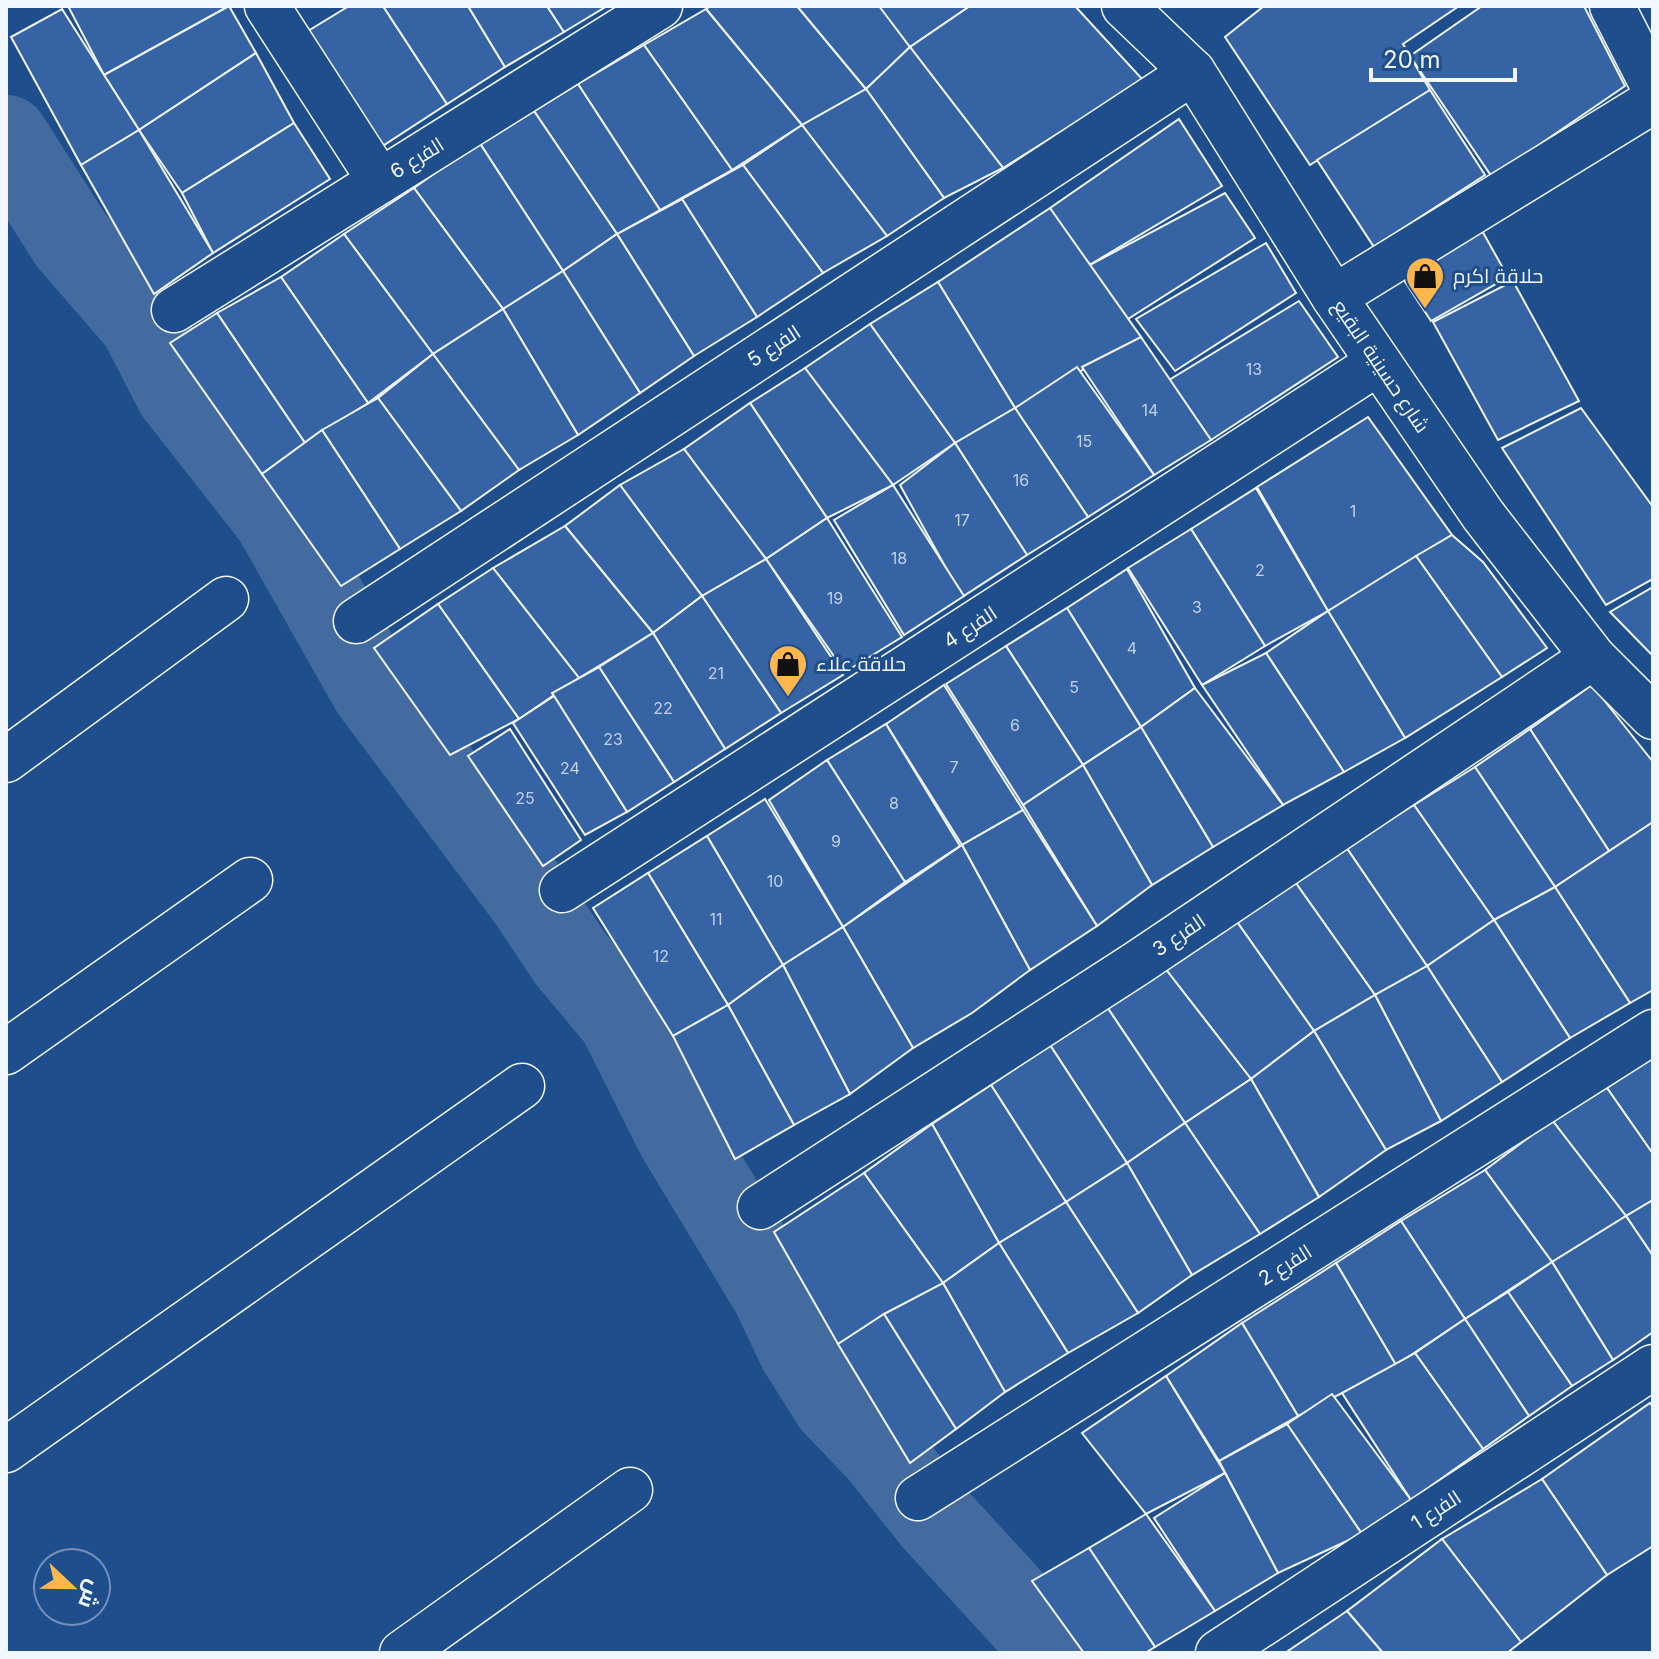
<svg xmlns="http://www.w3.org/2000/svg" width="1659" height="1659" font-family="Inter,Cairo,sans-serif">
	<style>
		.lines { fill: none; stroke-linecap: round; stroke-linejoin: round }
		.river { stroke: #446ba0; stroke-width: 86 }
		.building { fill: #3563a3; stroke: #f2f6ff; stroke-width: 2 }
		.minor-casing { stroke: #f2f6ff; stroke-width: 47 }
		.minor { stroke: #1f4e8c; stroke-width: 44 }
		.labels { text-anchor: middle; dominant-baseline: central; stroke-width: 6; stroke-linejoin: round; paint-order: stroke }
		.number-label { font-size: 16px; fill: #c3d1e8 }
		.street-label { font-size: 20px; fill: #f2f6ff; stroke: #1f4e8c }
		.poi-label { font-size: 20px; fill: #f2f6ff; stroke: #1f4e8c; text-anchor: start }
	</style>
	<rect width="100%" height="100%" fill="#1f4e8c"/>
	<g class="lines">
		<!-- river -->
		<polyline class="river" points="6,138 71,240 142,322 178,392 276,517 374,690 530,898 570,958 621,1019 679,1135 775,1294 801,1349 835,1403 880,1450 936,1520 1058,1653"/>
	</g>
	<!-- building -->
	<g class="building">
		<polygon points="68,6 229,6 104,75"/>
		<polygon points="229,6 256,53 139,130 104,75"/>
		<polygon points="349,6 383,6 447,104 381,147 308,31"/>
		<polygon points="383,6 468,6 505,67 447,104"/>
		<polygon points="468,6 547,6 564,32 505,67"/>
		<polygon points="547,6 607,6 564,32"/>
		<polygon points="711,6 797,6 866,89 802,125 706,9"/>
		<polygon points="797,6 880,6 910,47 866,89"/>
		<polygon points="879,6 970,6 910,47"/>
		<polygon points="970,6 1075,6 1143,80 1003,168 910,47"/>
		<polygon points="1264,6 1459,6 1403,44 1430,90 1310,165 1225,37"/>
		<polygon points="1482,6 1584,6 1625,86 1492,177 1410,56"/>
		<polygon points="62,9 139,130 81,165 11,37"/>
		<polygon points="706,9 802,125 732,170 644,45"/>
		<polygon points="644,45 732,170 660,210 578,84"/>
		<polygon points="910,47 1003,168 944,198 866,89"/>
		<polygon points="256,53 294,123 182,193 139,130"/>
		<polygon points="578,84 660,210 617,234 534,111"/>
		<polygon points="866,89 944,198 887,236 802,125"/>
		<polygon points="1430,90 1485,175 1374,247 1317,160"/>
		<polygon points="534,111 617,234 563,271 479,142"/>
		<polygon points="1179,119 1222,186 1086,267 1050,208"/>
		<polygon points="294,123 330,179 213,253 182,193"/>
		<polygon points="802,125 887,236 823,273 743,165"/>
		<polygon points="139,130 213,253 154,294 81,165"/>
		<polygon points="479,142 563,271 503,309 414,188"/>
		<polygon points="743,165 823,273 757,317 682,199"/>
		<polygon points="414,188 503,309 433,354 344,234"/>
		<polygon points="1225,193 1255,238 1128,319 1086,267"/>
		<polygon points="682,199 757,317 694,356 617,234"/>
		<polygon points="1050,208 1141,337 1015,408 938,282"/>
		<polygon points="1476,220 1508,277 1431,321 1396,268"/>
		<polygon points="344,234 433,354 368,403 281,277"/>
		<polygon points="617,234 694,356 640,393 563,271"/>
		<polygon points="1266,243 1296,293 1175,371 1136,319"/>
		<polygon points="563,271 640,393 578,435 503,309"/>
		<polygon points="281,277 368,403 305,443 217,313"/>
		<polygon points="1513,281 1579,401 1498,440 1433,322"/>
		<polygon points="938,282 1015,408 955,443 870,324"/>
		<polygon points="1299,301 1338,357 1211,440 1169,380"/>
		<polygon points="503,309 578,435 519,470 433,354"/>
		<polygon points="217,313 305,443 262,474 170,343"/>
		<polygon points="870,324 955,443 893,485 805,368"/>
		<polygon points="1141,337 1211,440 1154,475 1082,367"/>
		<polygon points="433,354 519,470 461,511 378,398"/>
		<polygon points="1077,367 1154,475 1088,517 1015,408"/>
		<polygon points="805,368 893,485 827,518 750,403"/>
		<polygon points="378,398 461,511 400,549 322,430"/>
		<polygon points="750,403 827,518 766,559 684,449"/>
		<polygon points="1015,408 1088,517 1027,555 955,443"/>
		<polygon points="1581,408 1653,507 1653,579 1606,605 1502,448"/>
		<polygon points="1368,417 1452,535 1328,611 1257,487"/>
		<polygon points="322,430 400,549 341,586 262,474"/>
		<polygon points="955,443 1027,555 962,597 900,485"/>
		<polygon points="684,449 766,559 702,596 620,485"/>
		<polygon points="620,485 702,596 653,633 565,526"/>
		<polygon points="893,485 964,596 904,635 834,520"/>
		<polygon points="1256,488 1328,611 1265,646 1191,529"/>
		<polygon points="827,518 902,637 845,672 766,559"/>
		<polygon points="565,526 653,633 579,678 493,568"/>
		<polygon points="1191,529 1265,646 1202,685 1128,568"/>
		<polygon points="1452,535 1483,562 1547,648 1502,677 1416,556"/>
		<polygon points="1416,556 1502,677 1405,738 1328,611"/>
		<polygon points="766,559 843,675 781,713 702,596"/>
		<polygon points="493,568 579,678 519,719 438,604"/>
		<polygon points="1127,569 1195,688 1141,727 1067,608"/>
		<polygon points="1653,587 1653,656 1610,612"/>
		<polygon points="702,596 781,713 725,749 653,633"/>
		<polygon points="438,604 519,719 450,755 374,648"/>
		<polygon points="1067,608 1141,727 1083,765 1006,646"/>
		<polygon points="1328,611 1405,738 1344,772 1266,653"/>
		<polygon points="653,633 725,749 674,782 599,667"/>
		<polygon points="1006,646 1083,765 1023,805 946,684"/>
		<polygon points="1266,653 1344,772 1283,805 1202,685"/>
		<polygon points="599,667 674,782 627,812 552,693"/>
		<polygon points="944,685 1023,810 962,845 886,724"/>
		<polygon points="1592,685 1653,762 1653,822 1609,851 1530,729"/>
		<polygon points="1195,688 1283,805 1213,847 1141,727"/>
		<polygon points="554,696 627,812 585,835 513,723"/>
		<polygon points="886,724 960,846 905,882 827,760"/>
		<polygon points="1141,727 1213,847 1152,885 1083,765"/>
		<polygon points="510,729 581,840 543,866 468,756"/>
		<polygon points="1530,729 1609,851 1555,887 1475,767"/>
		<polygon points="827,760 905,882 843,927 769,800"/>
		<polygon points="1083,765 1152,885 1097,926 1023,805"/>
		<polygon points="1475,767 1555,887 1494,920 1414,805"/>
		<polygon points="765,799 843,927 783,965 707,836"/>
		<polygon points="1414,805 1494,920 1427,966 1346,847"/>
		<polygon points="1023,810 1097,926 1030,970 962,845"/>
		<polygon points="1653,822 1653,990 1630,1003 1555,887"/>
		<polygon points="707,836 783,965 728,1005 648,873"/>
		<polygon points="962,845 1030,970 972,1013 913,1048 843,927"/>
		<polygon points="1346,847 1427,966 1375,995 1293,879"/>
		<polygon points="648,873 728,1005 673,1036 593,908"/>
		<polygon points="1293,879 1375,995 1314,1031 1235,919"/>
		<polygon points="1555,887 1630,1003 1570,1038 1494,920"/>
		<polygon points="1235,919 1314,1031 1251,1079 1164,967"/>
		<polygon points="1494,920 1570,1038 1502,1082 1427,966"/>
		<polygon points="843,927 913,1048 850,1094 783,965"/>
		<polygon points="783,965 850,1094 794,1125 728,1005"/>
		<polygon points="1427,966 1502,1082 1441,1121 1375,995"/>
		<polygon points="1164,967 1251,1079 1185,1123 1107,1007"/>
		<polygon points="1375,995 1441,1121 1386,1150 1314,1031"/>
		<polygon points="728,1005 794,1125 735,1159 673,1036"/>
		<polygon points="1107,1007 1185,1123 1127,1163 1050,1045"/>
		<polygon points="1314,1031 1386,1150 1319,1197 1251,1079"/>
		<polygon points="1050,1045 1127,1163 1066,1202 991,1085"/>
		<polygon points="1653,1057 1653,1154 1607,1088"/>
		<polygon points="1251,1079 1319,1197 1260,1234 1185,1123"/>
		<polygon points="991,1085 1066,1202 999,1243 932,1124"/>
		<polygon points="1607,1088 1653,1154 1653,1200 1626,1216 1552,1120"/>
		<polygon points="1552,1120 1626,1216 1552,1262 1485,1170"/>
		<polygon points="1185,1123 1260,1234 1192,1275 1127,1163"/>
		<polygon points="932,1124 999,1243 943,1283 864,1173"/>
		<polygon points="1127,1163 1192,1275 1138,1313 1066,1202"/>
		<polygon points="1485,1170 1552,1262 1465,1319 1401,1221"/>
		<polygon points="864,1173 943,1283 838,1344 774,1232"/>
		<polygon points="1653,1200 1653,1256 1626,1216"/>
		<polygon points="1066,1202 1138,1313 1068,1353 999,1243"/>
		<polygon points="1626,1216 1653,1256 1653,1332 1613,1360 1552,1262"/>
		<polygon points="1401,1221 1465,1319 1396,1365 1336,1263"/>
		<polygon points="999,1243 1068,1353 1005,1392 943,1283"/>
		<polygon points="1552,1262 1613,1360 1572,1386 1508,1292"/>
		<polygon points="1336,1263 1396,1365 1298,1416 1242,1323"/>
		<polygon points="943,1283 1005,1392 956,1429 884,1314"/>
		<polygon points="1508,1292 1572,1386 1529,1416 1465,1319"/>
		<polygon points="884,1314 956,1429 910,1463 838,1344"/>
		<polygon points="1465,1319 1529,1416 1483,1449 1415,1353"/>
		<polygon points="1242,1323 1298,1416 1219,1461 1166,1376"/>
		<polygon points="1415,1353 1483,1449 1411,1500 1342,1393"/>
		<polygon points="1166,1376 1225,1473 1146,1514 1082,1433"/>
		<polygon points="1332,1394 1411,1500 1362,1534 1287,1424"/>
		<polygon points="1650,1403 1653,1407 1653,1546 1607,1575 1542,1479"/>
		<polygon points="1287,1424 1362,1534 1278,1573 1219,1461"/>
		<polygon points="1225,1473 1278,1573 1215,1611 1154,1518"/>
		<polygon points="1542,1479 1607,1575 1521,1642 1442,1539"/>
		<polygon points="1146,1514 1215,1611 1155,1647 1089,1548"/>
		<polygon points="1442,1539 1521,1642 1507,1653 1383,1653 1347,1611"/>
		<polygon points="1089,1548 1155,1647 1145,1653 1084,1653 1032,1581"/>
		<polygon points="1347,1611 1383,1653 1285,1653"/>
	</g>
	<g class="lines">
		<!-- minor casing -->
		<g class="minor-casing">
			<g id="minor">
				<polyline points="267,6 380,181"/>
				<polyline points="1124,6 1193,72 1334,297 1483,515 1593,657 1653,717"/>
				<polyline points="1612,6 1653,86"/>
				<polyline points="1334,297 1653,101"/>
				<polyline points="174,310 660,6"/>
				<polyline points="356,621 1193,72"/>
				<polyline points="6,760 226,599"/>
				<polyline points="562,890 1378,363"/>
				<polyline points="6,1052 250,880"/>
				<polyline points="760,1207 1136,964 1593,657"/>
				<polyline points="6,1450 522,1086"/>
				<polyline points="918,1498 1653,1032"/>
				<polyline points="402,1653 630,1490"/>
				<polyline points="1218,1653 1653,1367"/>
			</g>
		</g>
		<!-- minor -->
		<use href="#minor" class="minor"/>
	</g>
	<!-- icons -->
	<defs>
		<g id="shop-pin" transform="scale(2)"><path d="M0 17L-7.5 6A9.5 9.5 0 1 1 7.5 6Z" fill="#ffb74d" stroke="#1f4e8c"/><path d="M-5-2.5h2.3a2.7 3.5 0 0 1 5.4 0H5L5.5 6h-11ZM-1.5-2.5h3a1.5 2.3 0 0 0-3 0Z" fill="#111"/></g>
	</defs>
	<g fill-rule="evenodd">
		<use href="#shop-pin" x="1425" y="276"/>
		<use href="#shop-pin" x="788" y="664"/>
	</g>
	<g class="labels">
		<!-- number labels -->
		<g class="number-label">
			<text x="1254" y="369">13</text>
			<text x="1150" y="410">14</text>
			<text x="1084" y="441">15</text>
			<text x="1021" y="480">16</text>
			<text x="1353" y="511">1</text>
			<text x="962" y="520">17</text>
			<text x="899" y="558">18</text>
			<text x="1260" y="570">2</text>
			<text x="835" y="598">19</text>
			<text x="1197" y="607">3</text>
			<text x="1132" y="648">4</text>
			<text x="716" y="673">21</text>
			<text x="1074" y="687">5</text>
			<text x="663" y="708">22</text>
			<text x="1015" y="725">6</text>
			<text x="613" y="739">23</text>
			<text x="954" y="767">7</text>
			<text x="570" y="768">24</text>
			<text x="525" y="798">25</text>
			<text x="894" y="803">8</text>
			<text x="836" y="841">9</text>
			<text x="775" y="881">10</text>
			<text x="716" y="919">11</text>
			<text x="661" y="956">12</text>
		</g>
		<!-- street labels -->
		<g class="street-label">
			<text transform="translate(417 158) rotate(-32)">الفرع 6</text>
			<text transform="translate(774 346) rotate(-33)">الفرع 5</text>
			<text transform="translate(1381 366) rotate(56)">شارع حسينية البقيع</text>
			<text transform="translate(970 627) rotate(-33)">الفرع 4</text>
			<text transform="translate(1179 935) rotate(-34)">الفرع 3</text>
			<text transform="translate(1285 1265) rotate(-32)">الفرع 2</text>
			<text transform="translate(1436 1510) rotate(-33)">الفرع 1</text>
		</g>
		<!-- poi labels -->
		<g class="poi-label">
			<text x="1453" y="276">حلاقة اكرم</text>
			<text x="816" y="664">حلاقة علاء</text>
		</g>
	</g>
	<!-- border -->
	<rect width="1659" height="1659" fill="none" stroke="#f2f6ff" stroke-width="16"/>
	<!-- north arrow -->
	<g transform="translate(72 1587) rotate(112)"><circle r="38" fill="#1f4e8c" stroke="#7391ba" stroke-width="2"/>
	<path d="M0-6L14 30L0 20L-14 30Z" fill="#ffb74d"/>
	<text y="-12" font-size="22" font-weight="bold" text-anchor="middle" fill="#f2f6ff">ش</text>
	</g>
	<!-- scale -->
	<path d="M1371 68v12h144v-12" fill="none" stroke="#f2f6ff" stroke-width="4"/>
	<text x="1383" y="68" font-size="24" fill="#f2f6ff" stroke="#1f4e8c" stroke-width="6" paint-order="stroke">20 m</text>
</svg>
